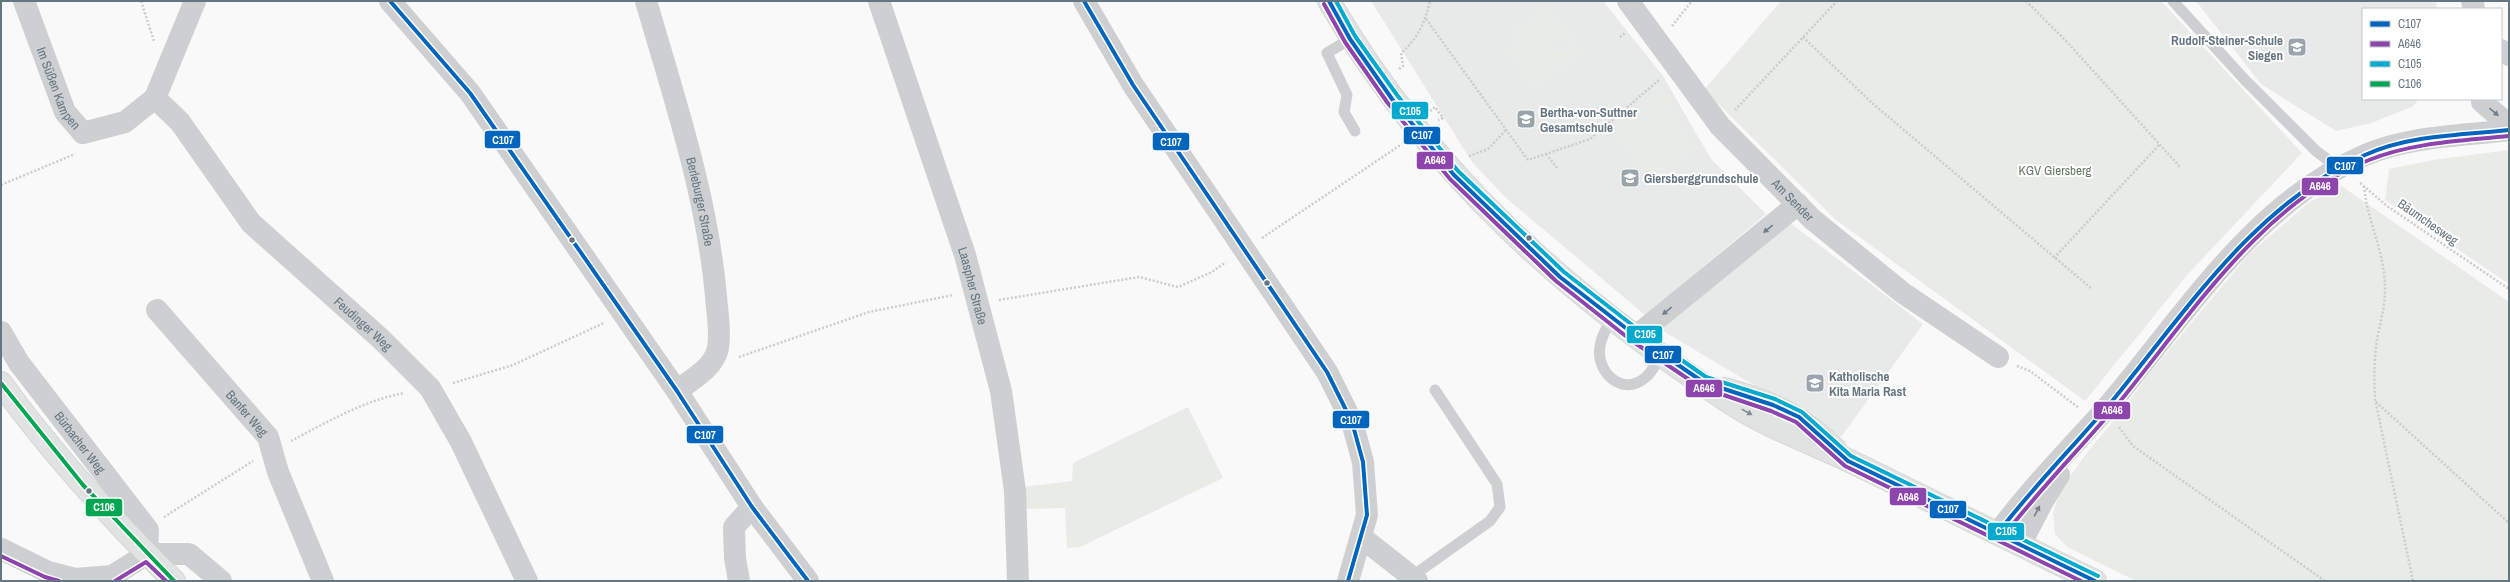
<svg xmlns="http://www.w3.org/2000/svg" width="2510" height="582" font-family="'Archivo Narrow',sans-serif">
	<style>
		.built { fill: #e8e9e9 }
		.green { fill: #e8ebe6; fill-rule: evenodd }
		.lines { fill: none; stroke-linecap: round; stroke-linejoin: round }
		.secondary-casing { stroke: #d5d6d7; stroke-width: 24 }
		.path { stroke: #cbcccd; stroke-width: 2.5; stroke-dasharray: 2 2; stroke-linecap: butt }
		.lane { stroke: #cecfd0; stroke-width: 11 }
		.street { stroke: #cecfd0; stroke-width: 22 }
		.secondary { stroke: #e1e2e2; stroke-width: 22 }
		.bus-1-casing { stroke: #fff; stroke-width: 7 }
		.bus-2-casing { stroke: #fff; stroke-width: 7 }
		.bus-3-casing { stroke: #fff; stroke-width: 7 }
		.bus-4-casing { stroke: #fff; stroke-width: 7 }
		.bus-1 { stroke: #0065bd; stroke-width: 4 }
		.bus-2 { stroke: #8e44ad; stroke-width: 4 }
		.bus-3 { stroke: #00a9ce; stroke-width: 4 }
		.bus-4 { stroke: #00a651; stroke-width: 4 }
		.oneway { fill: #707f8b }
		.oneway2 { fill: #7e8c96 }
		.bus-dot { fill: #657683; stroke: #fff; stroke-width: 1.5 }
		.labels { text-anchor: middle; dominant-baseline: central; stroke-width: 4; stroke-linejoin: round; paint-order: stroke }
		.poi-label { font-size: 13px; font-weight: bold; fill: #657683; stroke: #fff; text-anchor: start }
		.street-label { font-size: 13px; fill: #657683; stroke: #fff }
		.park-label { font-size: 13px; fill: #687a64; stroke: #fff }
		.line-badge { stroke: #fff; stroke-width: 1.5 }
		.badge-label { font-size: 11px; text-anchor: middle; font-weight: bold; fill: #fff }
	</style>
	<rect width="100%" height="100%" fill="#f9f9f9"/>
	<!-- built -->
	<g class="built">
		<polygon points="1371,1 1603,1 1663,76 1711,159 1766,214 1645,315 1505,197 1472,162"/>
		<polygon points="2196,1 2436,1 2437,9 2363,9 2363,99 2419,99 2412,107 2371,123 2336,131 2261,84"/>
		<polygon points="1789,222 1923,324 1841,437 1658,328"/>
	</g>
	<!-- green -->
	<g class="green">
		<polygon points="1781,1 2161,1 2302,153 2188,274 2085,401 1836,220 1704,90"/>
		<path d="M1548,4l36,48 -50,37 -29,-40 14,-10 -6,-8zM1560,36l10,9 -4,7 -8,-1 -5,-7 2,-7z"/>
		<polygon points="1661,87 1695,147 1654,183 1606,131"/>
		<polygon points="2509,150 2509,284 2385,200 2389,169 2433,160"/>
		<polygon points="2340,185 2509,302 2509,581 2136,581 2067,547 2055,534 2053,513 2061,489 2089,450 2123,410 2148,375 2249,254 2308,203"/>
		<polygon points="1188,407 1223,478 1080,547 1067,548 1065,508 1024,509 1023,487 1072,481 1073,463"/>
	</g>
	<g class="lines">
		<!-- secondary casing -->
		<g class="secondary-casing">
			<g id="secondary">
				<path d="M1329,1c100,172 238,295 403,403 39,25 83,40 124,60 80,39 159,79 239,117"/>
				<path d="M1,383c51,71 111,136 173,198"/>
				<path d="M1725,389c46,13 75,26 110,60"/>
			</g>
		</g>
		<!-- path -->
		<g class="path">
			<polyline points="141,1 154,41"/>
			<polyline points="2026,1 2068,43 2180,167"/>
			<polyline points="1426,19 1528,160 1590,139 1659,80"/>
			<polyline points="1672,26 1692,1"/>
			<polyline points="1620,37 1625,33"/>
			<polyline points="1803,37 1872,103 2092,289"/>
			<path d="M1399,69l4,-3 -2,-13c17,-15 24,-30 29,-52"/>
			<polyline points="1735,110 1837,1"/>
			<polyline points="1430,111 1435,107 1443,118 1438,120"/>
			<polyline points="1546,154 1558,169"/>
			<polyline points="1469,156 1488,149 1506,130"/>
			<polyline points="2360,183 2387,206 2509,289"/>
			<polyline points="1,185 75,154"/>
			<path d="M2364,186c3,35 22,69 21,105 0,19 -7,37 -9,56 -2,18 -2,35 -1,52l38,182"/>
			<polyline points="1262,238 1399,146 1402,147"/>
			<polyline points="2054,258 2160,144"/>
			<polyline points="999,300 1139,277 1178,287 1212,272 1226,262"/>
			<polyline points="739,357 869,312 953,295"/>
			<polyline points="2017,366 2030,371 2079,408"/>
			<polyline points="453,383 513,365 604,323"/>
			<polyline points="2376,402 2509,523"/>
			<polyline points="2119,427 2133,446 2325,581"/>
			<path d="M291,441c36,-19 72,-40 113,-48"/>
			<polyline points="164,517 253,461"/>
		</g>
		<!-- lane -->
		<g class="lane">
			<polyline points="2173,1 2245,80 2316,151 2339,168"/>
			<polyline points="1350,39 1327,53 1347,95 1344,112 1355,131"/>
			<path d="M1611,318c-3,8 -10,19 -11,28 -5,26 23,52 46,31 6,-5 11,-15 16,-22"/>
			<polyline points="1411,577 1490,521 1500,507 1497,484 1435,390"/>
		</g>
		<!-- street -->
		<g class="street">
			<path id="s1" d="M24,1l41,111 18,21 42,-11 30,-24 40,-97"/>
			<polyline points="390,1 470,93 677,391 752,507 808,581"/>
			<path id="s2" d="M646,1c28,97 61,194 70,295 1,16 5,36 2,52 -4,20 -26,31 -41,43"/>
			<path id="s3" d="M879,1l86,254 36,136 14,100 3,90"/>
			<polyline points="1084,1 1133,85 1327,372 1352,422 1363,462 1367,515 1348,581"/>
			<path id="s4" d="M1628,1l92,125 92,93 91,74 95,64"/>
			<polyline points="2472,1 2474,9"/>
			<polyline points="2501,50 2509,55"/>
			<path id="s5" d="M155,98l25,24 71,101 130,116 49,49 31,54 66,139"/>
			<polyline points="2482,99 2482,102 2509,125"/>
			<path id="s6" d="M157,310l111,127 10,35 45,109"/>
			<path id="s7" d="M1,332l18,31 129,167 -1,24"/>
			<polyline points="1636,336 1798,204"/>
			<path d="M1997,534c32,-43 69,-81 105,-121 79,-91 148,-208 263,-258 44,-19 97,-19 144,-25"/>
			<polyline points="1361,537 1417,581"/>
			<polyline points="2020,545 2043,501 2059,475"/>
			<polyline points="1,549 48,572 75,579 112,576 147,554"/>
			<polyline points="147,554 189,554 221,581"/>
			<polyline points="739,581 735,558 734,527 752,507"/>
		</g>
		<!-- secondary -->
		<use href="#secondary" class="secondary"/>
		<!-- bus-1 casing -->
		<g class="bus-1-casing">
			<g id="bus-1">
				<polyline points="390,1 470,93 677,391 752,507 808,581"/>
				<polyline points="1084,1 1133,85 1327,372 1352,422 1363,462 1367,515 1348,581"/>
				<polyline points="1329,1 1350,39 1392,99 1454,175 1560,277 1636,336 1703,382 1773,405 1799,417 1848,461 2095,581"/>
				<path d="M1997,534c36,-47 78,-89 116,-134 74,-90 142,-196 252,-245 44,-20 96,-20 144,-25"/>
			</g>
		</g>
		<!-- bus-2 casing -->
		<g class="bus-2-casing">
			<g id="bus-2">
				<polyline points="1324,4 1345,42 1387,102 1450,179 1556,281 1632,341 1700,387 1771,411 1796,422 1845,466 2081,581"/>
				<path d="M2002,538c36,-47 77,-88 115,-133 72,-87 144,-202 252,-245 45,-18 93,-19 140,-24"/>
				<polyline points="1,556 45,577 59,581"/>
				<polyline points="115,581 146,562 166,581"/>
			</g>
		</g>
		<!-- bus-3 casing -->
		<g class="bus-3-casing">
			<polyline id="bus-3" points="1336,1 1355,36 1397,95 1458,171 1564,272 1640,331 1706,377 1775,399 1802,412 1851,456 2098,576"/>
		</g>
		<!-- bus-4 casing -->
		<g class="bus-4-casing">
			<polyline id="bus-4" points="1,383 83,485 174,581"/>
		</g>
		<!-- bus-1 -->
		<use href="#bus-1" class="bus-1"/>
		<!-- bus-2 -->
		<use href="#bus-2" class="bus-2"/>
		<!-- bus-3 -->
		<use href="#bus-3" class="bus-3"/>
		<!-- bus-4 -->
		<use href="#bus-4" class="bus-4"/>
	</g>
	<!-- one-way arrows -->
	<defs><path id="oneway-solid" d="M-6-.8H1V-3.2L6.5 0L1 3.2V.8H-6Z"/></defs>
	<g class="oneway">
		<use href="#oneway-solid" transform="translate(2494 112) rotate(40)"/>
		<use href="#oneway-solid" transform="translate(1768 229) rotate(141)"/>
		<use href="#oneway-solid" transform="translate(1667 311) rotate(141)"/>
		<use href="#oneway-solid" transform="translate(2037 511) rotate(-62)"/>
	</g>
	<use class="oneway2" href="#oneway-solid" transform="translate(1747 412) rotate(29)"/>
	<!-- icons -->
	<defs>
		<g id="school-square" transform="scale(1)"><rect x="-9" y="-9" width="18" height="18" rx="4" fill="#99a4ac" stroke="#fff"/><path d="M0-5L7-2L0 1L-7-2ZM-4 1L0 2.5L4 1V4Q0 6-4 4Z" fill="#fff"/></g>
	</defs>
	<g fill-rule="evenodd">
		<use href="#school-square" x="2297" y="47"/>
		<use href="#school-square" x="1526" y="119"/>
		<use href="#school-square" x="1630" y="178"/>
		<use href="#school-square" x="1815" y="383"/>
	</g>
	<!-- markers -->
	<g class="bus-dot">
		<circle cx="1529" cy="238" r="3.5"/>
		<circle cx="572" cy="240" r="3.5"/>
		<circle cx="1267" cy="283" r="3.5"/>
		<circle cx="89" cy="491" r="3.5"/>
	</g>
	<g class="labels">
		<!-- poi labels -->
		<g class="poi-label">
			<text x="2283" y="40" text-anchor="end">Rudolf-Steiner-Schule<tspan x="2283" dy="15">Siegen</tspan></text>
			<text x="1540" y="112">Bertha-von-Suttner<tspan x="1540" dy="15">Gesamtschule</tspan></text>
			<text x="1644" y="178">Giersberggrundschule</text>
			<text x="1829" y="376">Katholische<tspan x="1829" dy="15">Kita Maria Rast</tspan></text>
		</g>
		<!-- street labels -->
		<g class="street-label">
			<text stroke="none"><textPath href="#s1" startOffset="94">Im Süßen Kampen</textPath></text>
			<text stroke="none"><textPath href="#s4" startOffset="259">Am Sender</textPath></text>
			<text stroke="none"><textPath href="#s2" startOffset="208">Berleburger Straße</textPath></text>
			<text transform="translate(2428 222) rotate(35)">Bäumchesweg</text>
			<text stroke="none"><textPath href="#s3" startOffset="300">Laaspher Straße</textPath></text>
			<text stroke="none"><textPath href="#s5" startOffset="309">Feudinger Weg</textPath></text>
			<text stroke="none"><textPath href="#s6" startOffset="137">Banfer Weg</textPath></text>
			<text stroke="none"><textPath href="#s7" startOffset="136">Bürbacher Weg</textPath></text>
		</g>
		<!-- park labels -->
		<g class="park-label">
			<text x="2055" y="170">KGV Giersberg</text>
		</g>
	</g>
	<g class="line-badge">
		<rect x="1391" y="101" width="38" height="19" rx="4" fill="#00a9ce"/>
		<rect x="1403" y="126" width="38" height="19" rx="4" fill="#0065bd"/>
		<rect x="484" y="130" width="37" height="19" rx="4" fill="#0065bd"/>
		<rect x="1152" y="132" width="38" height="19" rx="4" fill="#0065bd"/>
		<rect x="1416" y="151" width="38" height="19" rx="4" fill="#8e44ad"/>
		<rect x="2326" y="156" width="38" height="19" rx="4" fill="#0065bd"/>
		<rect x="2301" y="177" width="38" height="19" rx="4" fill="#8e44ad"/>
		<rect x="1626" y="325" width="37" height="19" rx="4" fill="#00a9ce"/>
		<rect x="1644" y="345" width="38" height="19" rx="4" fill="#0065bd"/>
		<rect x="1685" y="379" width="38" height="19" rx="4" fill="#8e44ad"/>
		<rect x="2093" y="401" width="38" height="19" rx="4" fill="#8e44ad"/>
		<rect x="1332" y="410" width="38" height="19" rx="4" fill="#0065bd"/>
		<rect x="686" y="425" width="38" height="19" rx="4" fill="#0065bd"/>
		<rect x="1889" y="487" width="38" height="19" rx="4" fill="#8e44ad"/>
		<rect x="85" y="498" width="38" height="19" rx="4" fill="#00a651"/>
		<rect x="1929" y="500" width="38" height="19" rx="4" fill="#0065bd"/>
		<rect x="1987" y="522" width="38" height="19" rx="4" fill="#00a9ce"/>
	</g>
	<g class="badge-label">
		<text x="1410" y="115">C105</text>
		<text x="1422" y="139">C107</text>
		<text x="503" y="144">C107</text>
		<text x="1171" y="146">C107</text>
		<text x="1435" y="164">A646</text>
		<text x="2345" y="170">C107</text>
		<text x="2320" y="190">A646</text>
		<text x="1645" y="338">C105</text>
		<text x="1663" y="359">C107</text>
		<text x="1704" y="392">A646</text>
		<text x="2112" y="414">A646</text>
		<text x="1351" y="424">C107</text>
		<text x="705" y="439">C107</text>
		<text x="1908" y="501">A646</text>
		<text x="104" y="511">C106</text>
		<text x="1948" y="513">C107</text>
		<text x="2006" y="535">C105</text>
	</g>
	<!-- border -->
	<rect width="2510" height="582" fill="none" stroke="#657683" stroke-width="4"/>
	<!-- legend -->
	<rect x="2362" y="8" width="140" height="92" fill="#ffffff" stroke="#c1c8cd"/>
	<rect x="2370" y="21" width="20" height="6" fill="#0065bd" stroke="#c1c8cd"/>
	<text x="2398" y="28" font-size="12" fill="#657683">C107</text>
	<rect x="2370" y="41" width="20" height="6" fill="#8e44ad" stroke="#c1c8cd"/>
	<text x="2398" y="48" font-size="12" fill="#657683">A646</text>
	<rect x="2370" y="61" width="20" height="6" fill="#00a9ce" stroke="#c1c8cd"/>
	<text x="2398" y="68" font-size="12" fill="#657683">C105</text>
	<rect x="2370" y="81" width="20" height="6" fill="#00a651" stroke="#c1c8cd"/>
	<text x="2398" y="88" font-size="12" fill="#657683">C106</text>
</svg>
